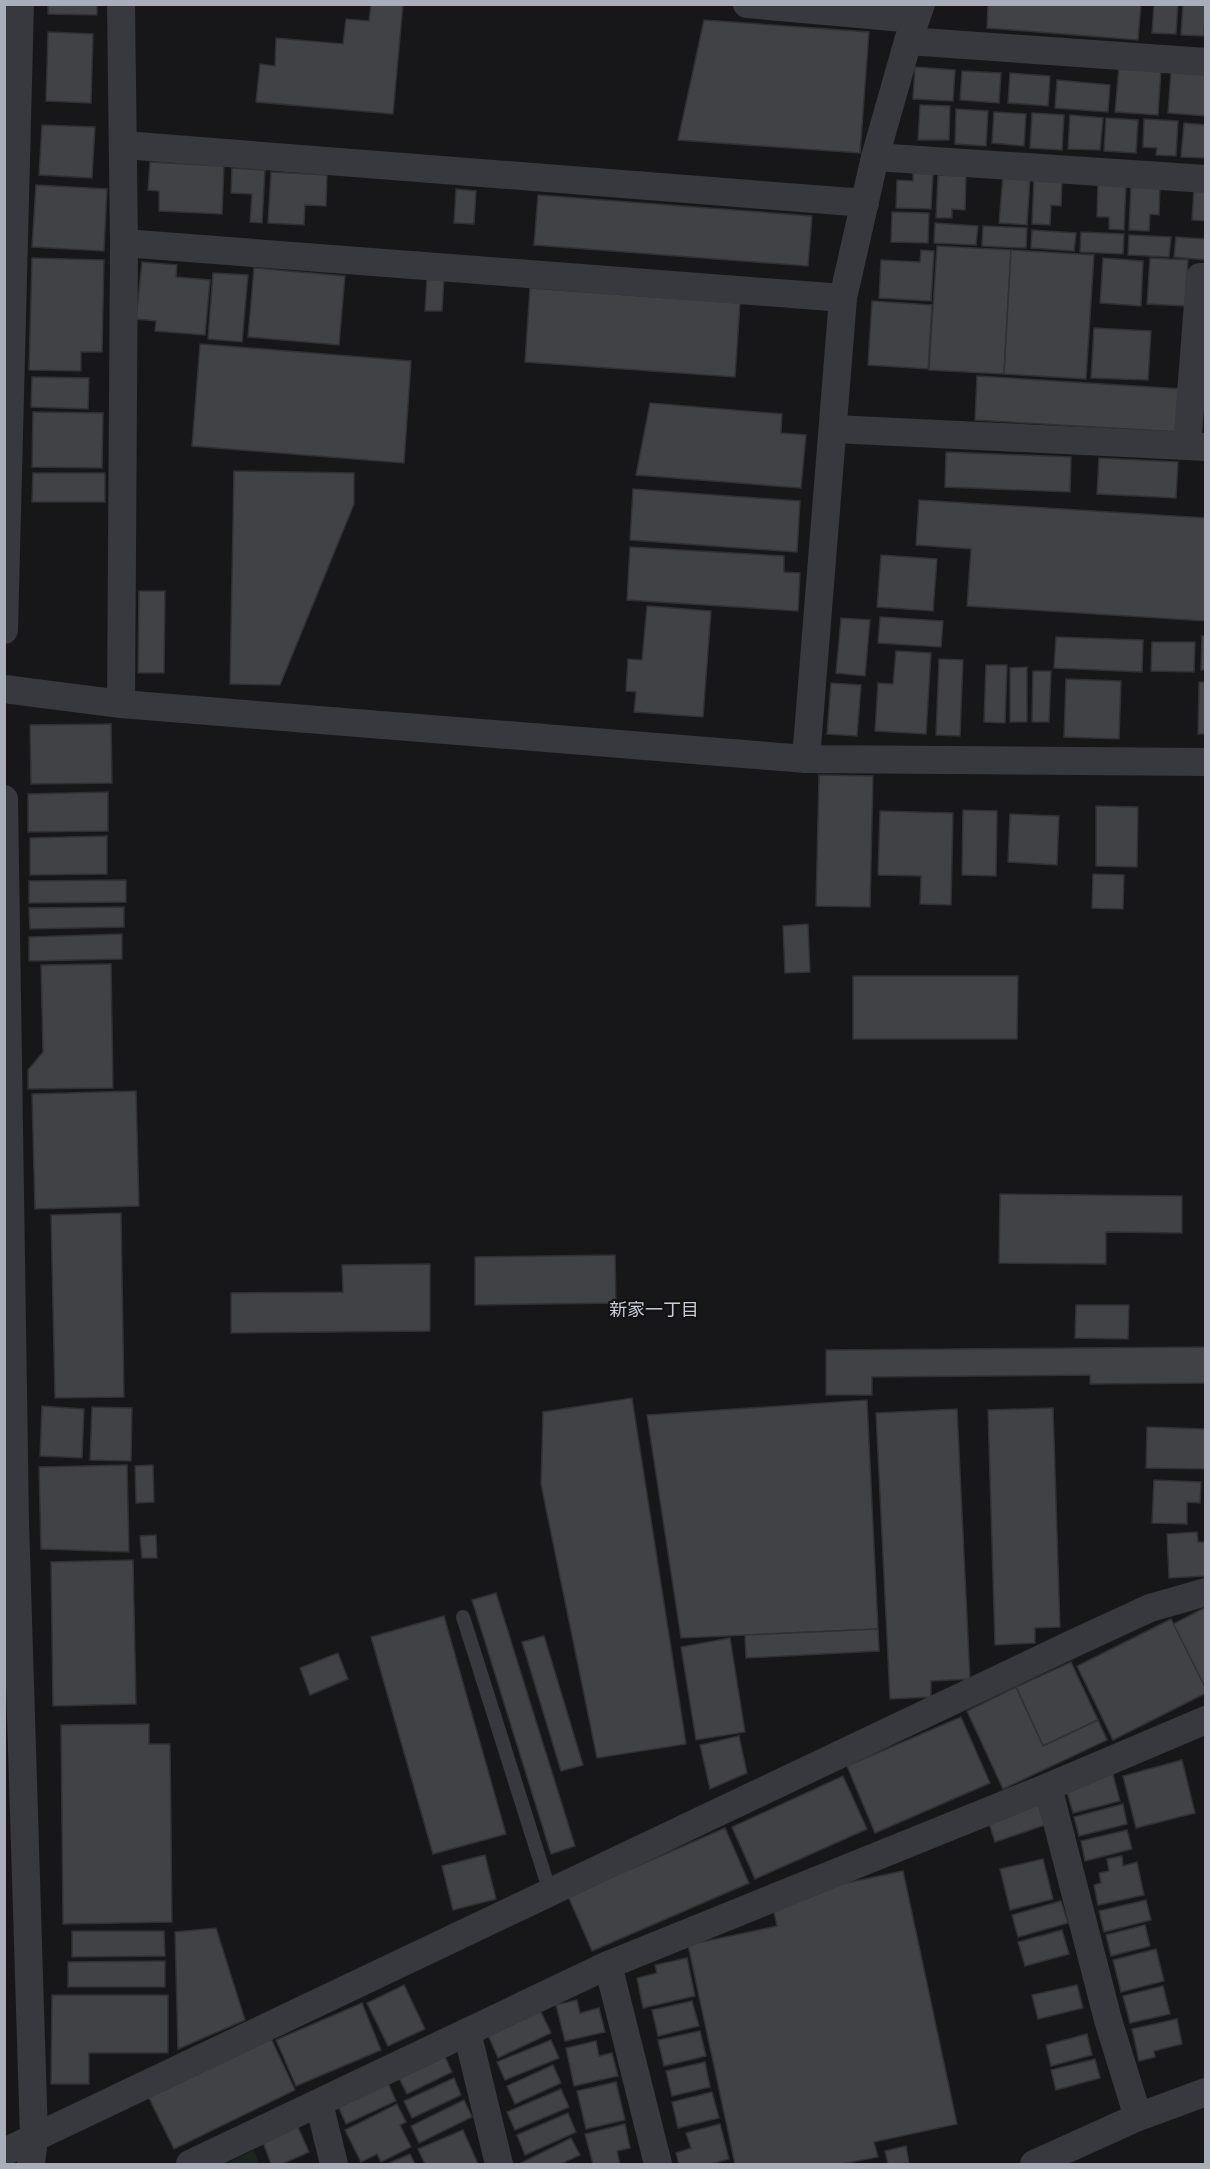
<svg xmlns="http://www.w3.org/2000/svg" width="1210" height="2169" font-family="Quicksand,'Noto Sans JP',sans-serif">
	<style>
		.green { fill: #1c251d }
		.building { fill: #414246; stroke: #313135; stroke-width: 1.5 }
		.lines { fill: none; stroke-linecap: round; stroke-linejoin: round }
		.service { stroke: #37393f; stroke-width: 14 }
		.minor { stroke: #37393f; stroke-width: 28 }
		.labels { text-anchor: middle; dominant-baseline: central; stroke-width: 4.5; stroke-linejoin: round; paint-order: stroke }
		.neighbourhood-label { font-size: 18px; fill: #c9cdd6; stroke: #121214 }
	</style>
	<rect width="100%" height="100%" fill="#171719"/>
	<!-- green -->
	<polygon class="green" points="254,2150 259,2164 226,2164"/>
	<!-- building -->
	<g class="building">
		<polygon points="48,4 97,4 97,15 48,14"/>
		<polygon points="371,4 403,4 393,114 256,102 260,64 275,66 276,38 343,44 346,19 369,21"/>
		<polygon points="988,4 1141,4 1138,40 987,28"/>
		<polygon points="1154,4 1178,4 1176,34 1152,33"/>
		<polygon points="1183,4 1206,4 1204,36 1181,35"/>
		<polygon points="704,20 869,32 860,153 678,140"/>
		<polygon points="48,32 93,34 91,103 46,101"/>
		<polygon points="1119,66 1161,70 1158,115 1115,112"/>
		<polygon points="915,67 955,70 953,101 913,99"/>
		<polygon points="962,71 1001,73 999,103 960,100"/>
		<polygon points="1171,72 1206,74 1206,116 1168,113"/>
		<polygon points="1010,73 1050,76 1048,106 1008,103"/>
		<polygon points="1057,80 1110,85 1108,112 1055,108"/>
		<polygon points="920,105 950,106 949,140 918,140"/>
		<polygon points="956,109 988,111 986,146 955,144"/>
		<polygon points="994,112 1026,114 1024,146 992,143"/>
		<polygon points="1032,113 1064,115 1062,150 1030,148"/>
		<polygon points="1070,115 1103,118 1100,150 1068,149"/>
		<polygon points="1106,118 1138,120 1136,153 1104,151"/>
		<polygon points="1144,119 1178,121 1176,156 1156,155 1157,148 1143,147"/>
		<polygon points="1184,123 1206,125 1206,158 1181,157"/>
		<polygon points="42,125 95,127 92,178 39,175"/>
		<polygon points="150,162 224,166 222,214 159,211 159,191 148,190"/>
		<polygon points="232,168 265,170 262,223 250,222 252,194 231,193"/>
		<polygon points="271,172 327,175 326,206 305,205 304,225 268,223"/>
		<polygon points="913,173 933,174 931,209 896,208 897,180 913,181"/>
		<polygon points="938,175 966,176 965,210 952,209 952,218 936,218"/>
		<polygon points="1003,176 1030,178 1027,225 999,223"/>
		<polygon points="1034,179 1062,181 1061,206 1051,205 1050,225 1032,224"/>
		<polygon points="1098,182 1126,183 1124,230 1109,229 1109,217 1097,217"/>
		<polygon points="36,185 107,189 104,251 32,247"/>
		<polygon points="1131,185 1160,186 1159,215 1150,214 1149,231 1129,230"/>
		<polygon points="1194,188 1206,189 1206,221 1192,220"/>
		<polygon points="456,189 476,191 474,224 454,223"/>
		<polygon points="538,195 812,216 808,266 534,245"/>
		<polygon points="892,212 929,213 928,243 891,242"/>
		<polygon points="935,223 978,226 976,245 934,243"/>
		<polygon points="983,226 1027,228 1026,248 982,246"/>
		<polygon points="1032,230 1076,233 1074,251 1031,248"/>
		<polygon points="1081,232 1124,234 1123,254 1080,252"/>
		<polygon points="1129,235 1171,237 1169,257 1128,255"/>
		<polygon points="1176,237 1206,239 1206,260 1174,257"/>
		<polygon points="937,246 1011,250 1004,374 929,370"/>
		<polygon points="921,250 934,251 931,301 879,298 881,260 920,262"/>
		<polygon points="1011,250 1094,255 1086,379 1004,374"/>
		<polygon points="32,258 104,260 102,352 81,352 81,371 29,370"/>
		<polygon points="1103,258 1143,261 1141,306 1100,303"/>
		<polygon points="1150,258 1188,260 1185,306 1147,304"/>
		<polygon points="142,262 177,265 176,277 210,280 205,335 155,331 156,321 136,319"/>
		<polygon points="254,268 345,276 339,345 248,337"/>
		<polygon points="213,273 248,275 242,342 208,339"/>
		<polygon points="427,277 444,277 442,311 425,311"/>
		<polygon points="530,288 740,303 735,377 525,362"/>
		<polygon points="872,301 932,305 928,369 868,365"/>
		<polygon points="1094,328 1151,331 1148,380 1091,378"/>
		<polygon points="200,344 411,361 404,463 192,446"/>
		<polygon points="977,376 1183,389 1180,432 975,420"/>
		<polygon points="32,377 89,378 88,409 31,407"/>
		<polygon points="650,403 782,414 781,433 806,435 801,488 636,475"/>
		<polygon points="33,412 103,413 102,468 32,467"/>
		<polygon points="946,452 1071,457 1070,492 945,487"/>
		<polygon points="1099,458 1178,462 1176,498 1097,494"/>
		<polygon points="234,471 354,473 354,504 280,685 230,684"/>
		<polygon points="33,473 105,473 105,502 32,502"/>
		<polygon points="633,489 800,501 797,552 630,540"/>
		<polygon points="919,500 1206,518 1206,621 967,606 971,549 916,545"/>
		<polygon points="630,547 784,556 784,572 800,573 798,611 627,600"/>
		<polygon points="881,555 937,559 933,611 877,607"/>
		<polygon points="139,591 165,591 164,673 138,673"/>
		<polygon points="647,606 711,611 703,717 634,712 636,692 626,691 628,659 642,660"/>
		<polygon points="880,617 943,621 941,647 878,643"/>
		<polygon points="841,618 870,620 865,676 836,673"/>
		<polygon points="1202,636 1206,636 1206,670 1201,670"/>
		<polygon points="1056,637 1143,640 1142,672 1054,668"/>
		<polygon points="1152,642 1195,642 1194,672 1151,671"/>
		<polygon points="896,651 931,653 926,734 875,731 878,683 893,684"/>
		<polygon points="939,659 963,660 960,736 936,735"/>
		<polygon points="986,665 1007,665 1005,723 984,722"/>
		<polygon points="1027,667 1027,722 1010,722 1010,668"/>
		<polygon points="1033,671 1051,671 1049,722 1032,722"/>
		<polygon points="1066,679 1121,681 1119,739 1064,737"/>
		<polygon points="1199,682 1206,682 1206,734 1198,734"/>
		<polygon points="831,683 861,685 857,736 827,734"/>
		<polygon points="111,724 112,783 31,784 30,725"/>
		<polygon points="819,775 873,776 870,907 816,906"/>
		<polygon points="108,792 108,831 28,832 28,794"/>
		<polygon points="1096,806 1138,807 1137,867 1096,866"/>
		<polygon points="963,810 997,811 996,876 962,875"/>
		<polygon points="880,811 953,813 951,905 920,904 921,876 878,875"/>
		<polygon points="1010,814 1059,816 1057,865 1008,862"/>
		<polygon points="107,836 107,874 30,875 30,838"/>
		<polygon points="1093,874 1124,875 1123,909 1092,908"/>
		<polygon points="126,880 126,902 29,903 29,881"/>
		<polygon points="124,907 124,927 30,929 29,908"/>
		<polygon points="808,924 810,972 785,973 783,926"/>
		<polygon points="122,934 122,959 29,961 29,937"/>
		<polygon points="111,964 113,1088 28,1089 28,1070 43,1052 41,965"/>
		<polygon points="853,976 1018,976 1017,1039 853,1039"/>
		<polygon points="136,1091 139,1206 35,1209 32,1094"/>
		<polygon points="1000,1194 1182,1196 1182,1233 1106,1232 1106,1264 999,1263"/>
		<polygon points="121,1213 124,1397 55,1398 51,1215"/>
		<polygon points="615,1255 616,1303 475,1305 475,1257"/>
		<polygon points="430,1264 430,1331 231,1333 231,1293 343,1292 342,1265"/>
		<polygon points="1076,1305 1129,1305 1128,1339 1075,1338"/>
		<polygon points="1206,1347 1206,1383 1090,1384 1090,1375 872,1377 872,1395 826,1395 826,1350"/>
		<polygon points="632,1398 686,1744 597,1758 541,1484 543,1412"/>
		<polygon points="867,1400 878,1629 681,1638 647,1415"/>
		<polygon points="42,1406 84,1409 82,1458 40,1456"/>
		<polygon points="92,1407 132,1408 131,1461 90,1460"/>
		<polygon points="1053,1408 1060,1627 1035,1628 1035,1643 995,1645 988,1410"/>
		<polygon points="957,1409 970,1679 931,1681 931,1697 890,1699 876,1413"/>
		<polygon points="1147,1427 1206,1429 1206,1469 1146,1468"/>
		<polygon points="127,1465 129,1552 41,1549 39,1467"/>
		<polygon points="153,1465 154,1502 136,1503 135,1466"/>
		<polygon points="1154,1480 1201,1482 1200,1503 1187,1502 1187,1524 1152,1523"/>
		<polygon points="1197,1532 1198,1542 1206,1542 1206,1576 1169,1578 1167,1534"/>
		<polygon points="156,1535 157,1558 142,1558 140,1536"/>
		<polygon points="133,1560 136,1704 53,1706 51,1562"/>
		<polygon points="496,1593 575,1846 551,1854 472,1600"/>
		<polygon points="1206,1607 1206,1689 1173,1624"/>
		<polygon points="444,1616 506,1834 433,1854 371,1637"/>
		<polygon points="1171,1619 1206,1689 1206,1693 1113,1740 1077,1666"/>
		<polygon points="878,1629 879,1651 746,1658 745,1635"/>
		<polygon points="544,1636 583,1765 561,1771 522,1642"/>
		<polygon points="730,1638 745,1732 696,1740 681,1647"/>
		<polygon points="338,1653 348,1679 310,1695 300,1668"/>
		<polygon points="1071,1662 1098,1720 1043,1746 1016,1687"/>
		<polygon points="1016,1687 1043,1746 1098,1720 1107,1740 1003,1789 967,1711"/>
		<polygon points="961,1717 990,1783 875,1833 847,1766"/>
		<polygon points="149,1724 149,1744 170,1744 172,1922 63,1924 61,1725"/>
		<polygon points="739,1736 747,1773 710,1789 700,1745"/>
		<polygon points="1182,1760 1195,1813 1136,1828 1123,1776"/>
		<polygon points="1112,1771 1120,1801 1073,1813 1066,1789"/>
		<polygon points="843,1776 867,1829 755,1879 732,1827"/>
		<polygon points="1038,1804 1045,1825 995,1842 988,1820"/>
		<polygon points="1123,1804 1127,1824 1079,1836 1074,1817"/>
		<polygon points="725,1828 749,1883 592,1951 568,1896"/>
		<polygon points="1127,1830 1132,1849 1085,1861 1081,1841"/>
		<polygon points="485,1855 496,1899 453,1910 442,1866"/>
		<polygon points="1122,1856 1123,1866 1137,1862 1144,1895 1098,1905 1094,1885 1101,1883 1099,1873 1109,1871 1107,1859"/>
		<polygon points="1043,1859 1053,1899 1010,1910 1000,1869"/>
		<polygon points="903,1871 957,2124 874,2142 878,2157 842,2164 735,2164 688,1945 777,1926 771,1899"/>
		<polygon points="1146,1900 1151,1920 1104,1932 1099,1911"/>
		<polygon points="1061,1901 1068,1923 1018,1937 1012,1915"/>
		<polygon points="1145,1925 1150,1946 1111,1956 1106,1935"/>
		<polygon points="216,1928 245,2020 178,2049 175,1932"/>
		<polygon points="1062,1930 1069,1954 1025,1966 1018,1942"/>
		<polygon points="72,1931 164,1931 165,1956 72,1957"/>
		<polygon points="1156,1949 1164,1981 1121,1992 1113,1960"/>
		<polygon points="687,1958 695,1996 643,2008 637,1978 657,1973 655,1965"/>
		<polygon points="165,1961 165,1987 68,1987 68,1962"/>
		<polygon points="404,1985 425,2029 388,2046 367,2003"/>
		<polygon points="1077,1985 1083,2008 1038,2019 1032,1995"/>
		<polygon points="1163,1986 1170,2014 1130,2023 1123,1996"/>
		<polygon points="52,1995 168,1995 168,2053 89,2053 89,2084 51,2084"/>
		<polygon points="577,2000 580,2013 599,2008 605,2032 565,2041 556,2005"/>
		<polygon points="692,2001 699,2026 658,2036 652,2010"/>
		<polygon points="362,2003 381,2050 296,2086 276,2040"/>
		<polygon points="540,2010 551,2033 498,2058 488,2035"/>
		<polygon points="1177,2019 1182,2044 1154,2051 1155,2057 1139,2061 1132,2029"/>
		<polygon points="700,2031 706,2056 664,2066 658,2040"/>
		<polygon points="269,2034 295,2090 174,2149 147,2094"/>
		<polygon points="1087,2034 1092,2055 1051,2066 1046,2045"/>
		<polygon points="551,2040 559,2058 505,2080 497,2062"/>
		<polygon points="596,2041 599,2056 612,2053 618,2076 574,2086 566,2048"/>
		<polygon points="444,2055 452,2072 407,2094 399,2078"/>
		<polygon points="1095,2059 1100,2078 1056,2090 1051,2070"/>
		<polygon points="705,2062 710,2087 672,2096 666,2071"/>
		<polygon points="553,2065 561,2083 515,2104 507,2086"/>
		<polygon points="454,2078 461,2095 412,2118 404,2101"/>
		<polygon points="616,2082 625,2120 586,2129 577,2091"/>
		<polygon points="388,2083 396,2101 346,2124 338,2106"/>
		<polygon points="561,2089 569,2107 515,2130 507,2112"/>
		<polygon points="712,2092 719,2118 678,2128 672,2102"/>
		<polygon points="464,2100 472,2117 419,2143 411,2126"/>
		<polygon points="397,2104 406,2122 400,2125 411,2147 381,2162 377,2154 361,2162 345,2130"/>
		<polygon points="568,2113 576,2132 525,2155 517,2135"/>
		<polygon points="625,2124 630,2148 617,2151 620,2164 593,2164 585,2134"/>
		<polygon points="720,2124 729,2159 711,2164 679,2164 676,2153 691,2148 686,2133"/>
		<polygon points="297,2125 309,2152 282,2164 271,2164 263,2142"/>
		<polygon points="463,2130 478,2164 425,2164 418,2149"/>
		<polygon points="571,2138 580,2155 561,2164 519,2164"/>
		<polygon points="906,2146 909,2163 888,2164 885,2151"/>
		<polygon points="410,2154 415,2164 387,2164"/>
	</g>
	<g class="lines">
		<!-- service -->
		<polyline class="service" points="463,1617 550,1892"/>
		<!-- minor -->
		<g class="minor">
			<polyline points="121,4 124,243 121,704"/>
			<polyline points="747,4 915,19"/>
			<polyline points="908,41 1206,62"/>
			<polyline points="124,145 865,203"/>
			<polyline points="875,157 1206,179"/>
			<polyline points="124,243 843,298"/>
			<polyline points="1206,277 1200,277 1187,446 1206,447"/>
			<polyline points="834,429 1187,446"/>
			<polyline points="4,630 20,4"/>
			<polyline points="4,689 121,704 806,759 1206,762"/>
			<polyline points="806,759 843,298 875,157 908,41 921,4"/>
			<polyline points="4,799 15,1522 34,2138 31,2164"/>
			<polyline points="1048,1787 1108,2020 1138,2117"/>
			<polyline points="608,1965 658,2164"/>
			<polyline points="467,2032 499,2164"/>
			<polyline points="319,2103 334,2164"/>
			<polyline points="4,2152 1072,1644 1150,1608 1206,1592"/>
			<polyline points="190,2164 608,1965 1048,1787 1206,1720"/>
			<polyline points="1034,2164 1138,2117 1206,2092"/>
		</g>
	</g>
	<g class="labels">
		<!-- neighbourhood labels -->
		<g class="neighbourhood-label">
			<text x="654" y="1309">新家一丁目</text>
		</g>
	</g>
	<!-- border -->
	<rect width="1210" height="2169" fill="none" stroke="#a8aeba" stroke-width="12"/>
</svg>
